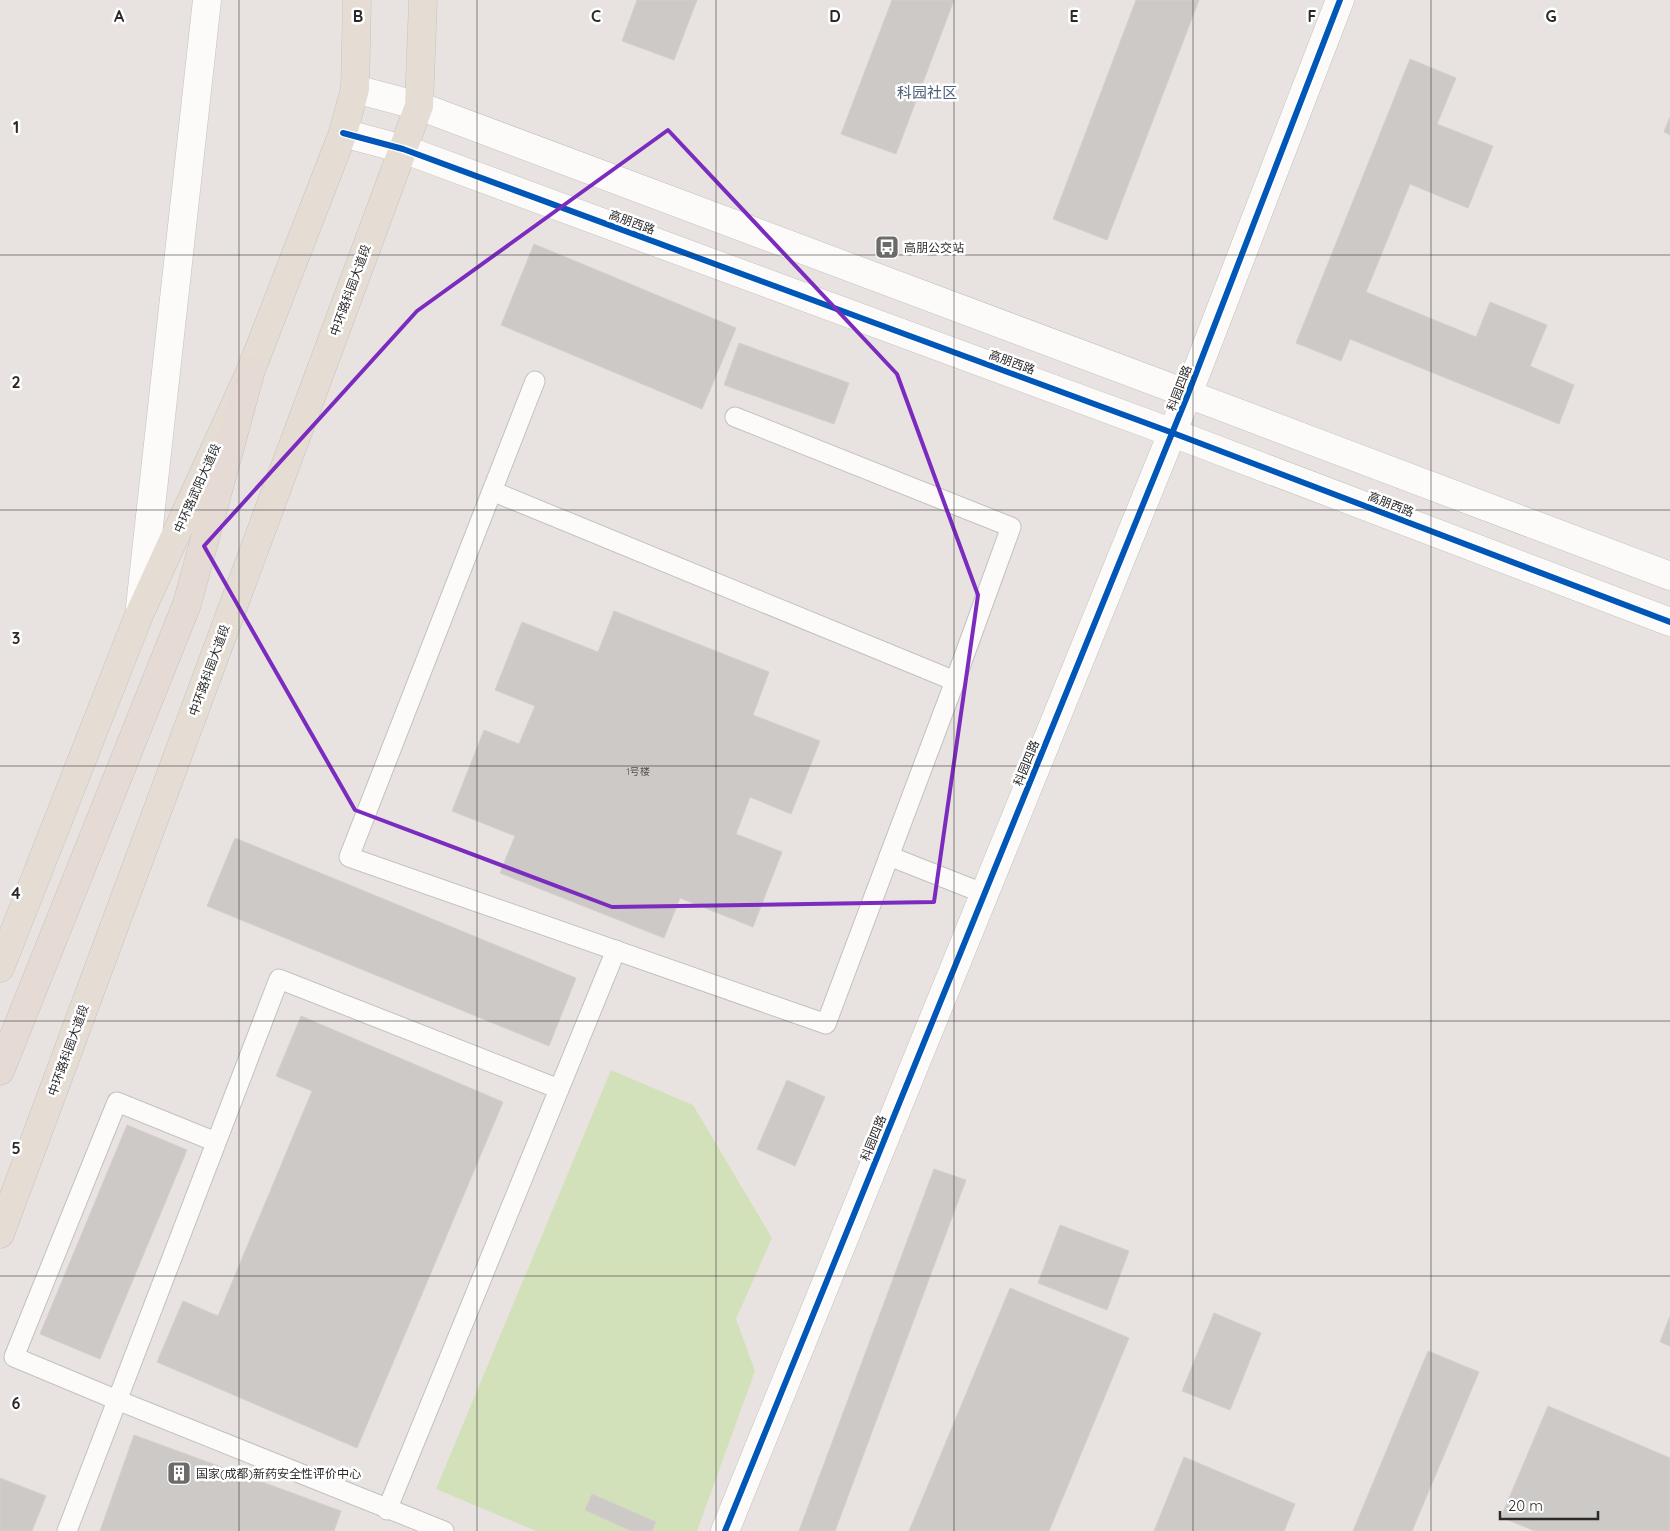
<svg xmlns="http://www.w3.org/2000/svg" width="1670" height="1531" font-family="Quicksand,'Noto Sans SC',sans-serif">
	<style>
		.grass { fill: #d3e1ba }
		.building { fill: #cdc9c7; stroke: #d3cfcc }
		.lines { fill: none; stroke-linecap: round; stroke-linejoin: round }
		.service-casing { stroke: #c2c1c1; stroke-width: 21 }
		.minor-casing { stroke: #c2c1c1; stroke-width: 29 }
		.tertiary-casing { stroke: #c2c1c1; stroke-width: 29 }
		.primary-casing { stroke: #c4c2c1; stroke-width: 29 }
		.trunk-casing { stroke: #c4c2c1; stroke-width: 29 }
		.service { stroke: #fcfbfa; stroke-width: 19 }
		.minor { stroke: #fcfbfa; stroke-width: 28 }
		.tertiary { stroke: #fcfbfa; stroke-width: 28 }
		.primary { stroke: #e5ddd4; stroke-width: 28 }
		.trunk { stroke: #e6dad4; stroke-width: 28 }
		.cycleway-casing { stroke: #fff; stroke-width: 9 }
		.cycleway { stroke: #0057b8; stroke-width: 6 }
		.marked { fill: none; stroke: #7b2cbf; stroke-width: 4; stroke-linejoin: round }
		.grid { fill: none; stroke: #2a2a2a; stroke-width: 1; stroke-opacity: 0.55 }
		.labels { text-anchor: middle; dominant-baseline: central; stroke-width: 5; stroke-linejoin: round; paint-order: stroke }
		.number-label { font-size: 10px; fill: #545453 }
		.street-label { font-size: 12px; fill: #2a2a2a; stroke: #fff }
		.poi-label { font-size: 12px; fill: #2a2a2a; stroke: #fff; text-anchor: start }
		.quarter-label { font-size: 15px; fill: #4c5e79; stroke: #fff }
		.grid-label { font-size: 16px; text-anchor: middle; font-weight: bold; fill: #2a2a2a; stroke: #fff; stroke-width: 5; stroke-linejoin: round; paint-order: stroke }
	</style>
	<rect width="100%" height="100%" fill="#e8e3e0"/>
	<!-- grass -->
	<polygon class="grass" points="611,1070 693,1105 772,1238 736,1319 755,1371 697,1531 536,1531 436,1489"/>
	<!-- building -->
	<g class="building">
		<polygon points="637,0 697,0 674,60 622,41"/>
		<polygon points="892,0 954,0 896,154 841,134"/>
		<polygon points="1136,0 1199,0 1107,240 1053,219"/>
		<polygon points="1410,59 1456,78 1437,124 1493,146 1468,208 1410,184 1366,292 1476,337 1490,302 1547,325 1530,366 1574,385 1559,424 1350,339 1341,361 1296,343"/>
		<polygon points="1670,117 1670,135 1664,132"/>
		<polygon points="534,244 736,328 702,409 501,325"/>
		<polygon points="739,343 849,383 834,424 724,385"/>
		<polygon points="614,611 769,672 753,715 820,741 791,814 750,797 736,834 782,852 753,927 680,898 664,938 500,873 515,836 452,811 484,730 519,744 535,706 495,690 522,622 598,652"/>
		<polygon points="235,838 576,978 549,1046 207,906"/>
		<polygon points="301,1016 503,1102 357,1448 157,1362 183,1301 218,1316 312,1091 276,1076"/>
		<polygon points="787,1080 825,1097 795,1166 757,1149"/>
		<polygon points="127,1125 187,1150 100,1359 40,1334"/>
		<polygon points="934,1169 966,1180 835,1531 799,1531"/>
		<polygon points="1060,1225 1129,1251 1107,1310 1038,1283"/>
		<polygon points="1010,1288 1129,1338 1049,1531 909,1531"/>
		<polygon points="1214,1313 1261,1333 1230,1410 1182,1391"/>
		<polygon points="1670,1316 1670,1346 1660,1342"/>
		<polygon points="1428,1351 1479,1372 1412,1531 1353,1531"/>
		<polygon points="1548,1406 1670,1458 1670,1531 1535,1531 1501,1517"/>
		<polygon points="134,1435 341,1511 334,1531 100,1531"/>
		<polygon points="1184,1457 1295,1504 1284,1531 1154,1531"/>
		<polygon points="0,1478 46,1496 32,1531 0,1531"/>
		<polygon points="592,1494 656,1522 652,1531 631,1531 585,1510"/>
	</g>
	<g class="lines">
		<!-- service casing -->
		<g class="service-casing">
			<g id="service">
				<polyline points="535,381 349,857 826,1024 955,681 1011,527 735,417"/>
				<polyline points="492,491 955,681"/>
				<polyline points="889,856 985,894"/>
				<polyline points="216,1142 117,1102 14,1357 117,1400 444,1531"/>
				<polyline points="387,1510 616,950"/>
				<polyline points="67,1531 279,979 559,1089"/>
			</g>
		</g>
		<!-- minor casing -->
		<g class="minor-casing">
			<polyline id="minor" points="725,1531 1188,394 1340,0"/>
		</g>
		<!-- tertiary casing -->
		<g class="tertiary-casing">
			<g id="tertiary">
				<polyline points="355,89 419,106 1188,394 1670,576"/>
				<polyline points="343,133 403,149 1173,433 1670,622"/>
				<polyline points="140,607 207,0"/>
			</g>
		</g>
		<!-- primary casing -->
		<g class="primary-casing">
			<g id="primary">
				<polyline points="0,968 139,615 251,370 343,133 355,89 357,0"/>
				<polyline points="0,1234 419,106 423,0"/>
			</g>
		</g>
		<!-- trunk casing -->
		<g class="trunk-casing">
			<polyline id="trunk" points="0,1071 187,604 251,370"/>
		</g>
		<!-- service -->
		<use href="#service" class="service"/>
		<!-- minor -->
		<use href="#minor" class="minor"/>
		<!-- tertiary -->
		<use href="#tertiary" class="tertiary"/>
		<!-- primary -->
		<use href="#primary" class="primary"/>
		<!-- trunk -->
		<use href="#trunk" class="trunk"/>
		<!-- cycleway casing -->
		<g class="cycleway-casing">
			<g id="cycleway">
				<polyline points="343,133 403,149 1173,433 1670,622"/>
				<polyline points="725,1531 1188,394 1340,0"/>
			</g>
		</g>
		<!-- cycleway -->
		<use href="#cycleway" class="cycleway"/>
	</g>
	<!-- marked area -->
	<path class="marked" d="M668,130l229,244 81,221 -44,307 -322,5 -257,-97 -151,-264 213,-235z"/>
	<!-- grid -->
	<path class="grid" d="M239,0v1531M477,0v1531M716,0v1531M954,0v1531M1193,0v1531M1431,0v1531M0,255h1670M0,510h1670M0,766h1670M0,1021h1670M0,1276h1670"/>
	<!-- icons -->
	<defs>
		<g id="bus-square" transform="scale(1.25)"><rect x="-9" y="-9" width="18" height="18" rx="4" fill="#6c6b6a" stroke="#fff"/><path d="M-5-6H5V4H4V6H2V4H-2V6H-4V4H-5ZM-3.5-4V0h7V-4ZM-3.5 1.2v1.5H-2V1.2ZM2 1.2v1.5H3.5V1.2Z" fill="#fff"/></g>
		<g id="building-square" transform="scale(1.25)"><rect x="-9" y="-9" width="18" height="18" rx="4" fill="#6c6b6a" stroke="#fff"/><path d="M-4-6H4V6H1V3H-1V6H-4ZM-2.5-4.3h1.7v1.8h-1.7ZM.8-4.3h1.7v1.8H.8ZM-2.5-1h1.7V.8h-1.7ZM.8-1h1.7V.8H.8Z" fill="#fff"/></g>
	</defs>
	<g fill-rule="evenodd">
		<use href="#bus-square" x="887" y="247"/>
		<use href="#building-square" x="179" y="1473"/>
	</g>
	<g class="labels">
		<!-- number labels -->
		<g class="number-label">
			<text x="638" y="771">1号楼</text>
		</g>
		<!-- street labels -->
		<g class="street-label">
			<text transform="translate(632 222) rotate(20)">高朋西路</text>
			<text transform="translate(350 290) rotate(-70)">中环路科园大道段</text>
			<text transform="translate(1012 362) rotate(20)">高朋西路</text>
			<text transform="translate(1179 388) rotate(-69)">科园四路</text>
			<text transform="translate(197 488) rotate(-66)">中环路武阳大道段</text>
			<text transform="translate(1391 504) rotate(21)">高朋西路</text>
			<text transform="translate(209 670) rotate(-70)">中环路科园大道段</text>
			<text transform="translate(1026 763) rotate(-68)">科园四路</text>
			<text transform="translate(68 1050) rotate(-70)">中环路科园大道段</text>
			<text transform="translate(873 1138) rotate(-68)">科园四路</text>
		</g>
		<!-- poi labels -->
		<g class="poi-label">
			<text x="904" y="247">高朋公交站</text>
			<text x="196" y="1473">国家(成都)新药安全性评价中心</text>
		</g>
		<!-- quarter labels -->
		<g class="quarter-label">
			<text x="927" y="92">科园社区</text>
		</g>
	</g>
	<g class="grid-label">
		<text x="119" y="22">A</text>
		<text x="358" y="22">B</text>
		<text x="596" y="22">C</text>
		<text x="835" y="22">D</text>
		<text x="1074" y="22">E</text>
		<text x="1312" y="22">F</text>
		<text x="1551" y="22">G</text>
		<text x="16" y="133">1</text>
		<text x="16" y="388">2</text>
		<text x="16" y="644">3</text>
		<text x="16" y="899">4</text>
		<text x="16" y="1154">5</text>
		<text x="16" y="1409">6</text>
	</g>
	<!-- scale -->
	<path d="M1500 1511v8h98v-8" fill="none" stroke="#2a2a2a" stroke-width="2.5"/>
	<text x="1508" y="1511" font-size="15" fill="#2a2a2a" stroke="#ffffff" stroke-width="4" paint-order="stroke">20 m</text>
</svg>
